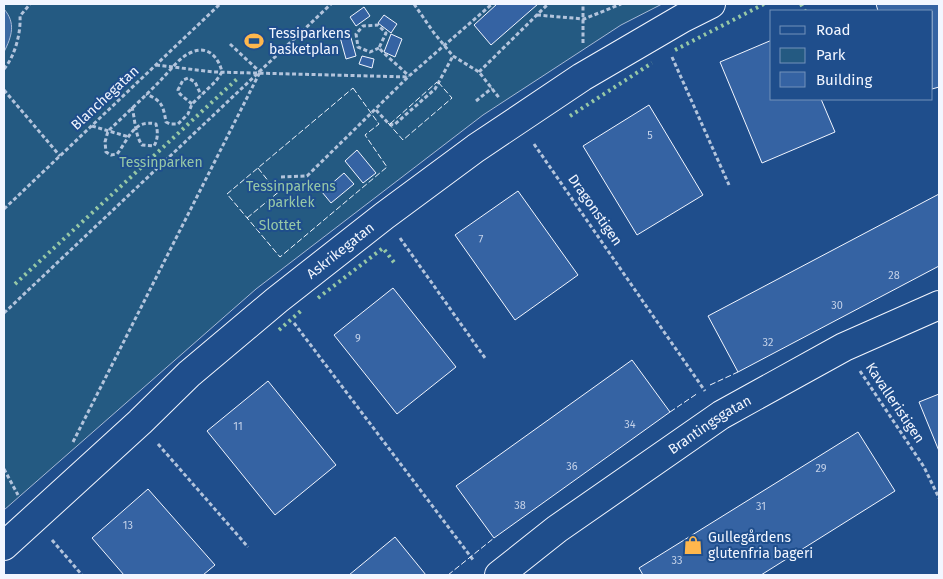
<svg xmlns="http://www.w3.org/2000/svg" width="943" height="579" font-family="'Fira Sans',sans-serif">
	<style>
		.green { fill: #245a82; stroke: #a8bbd7 }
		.water { fill: #3b69a3; stroke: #a8bbd7 }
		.building { fill: #3563a3; stroke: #f2f6ff }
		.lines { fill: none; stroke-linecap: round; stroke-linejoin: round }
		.minor-casing { stroke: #f2f6ff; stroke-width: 30 }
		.path { stroke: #b3c4dc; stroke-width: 3; stroke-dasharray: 4 2.5; stroke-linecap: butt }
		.minor { stroke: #1f4e8c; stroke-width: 28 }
		.hedge { stroke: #97c8a6; stroke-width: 4; stroke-dasharray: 2.5 4; stroke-linecap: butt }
		.fence { stroke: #f2f6ff; stroke-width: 1; stroke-dasharray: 6 2.5; stroke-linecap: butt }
		.labels { text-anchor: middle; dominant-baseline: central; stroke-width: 4; stroke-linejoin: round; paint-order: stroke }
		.number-label { font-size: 11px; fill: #c3d1e8 }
		.poi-label { font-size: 14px; fill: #f2f6ff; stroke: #1f4e8c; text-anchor: start }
		.street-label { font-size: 14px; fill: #f2f6ff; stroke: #1f4e8c }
		.park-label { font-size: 14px; fill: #97c8a6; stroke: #1f4e8c }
	</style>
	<rect width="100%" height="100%" fill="#1f4e8c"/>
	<!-- green -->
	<polygon class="green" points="4,4 662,4 621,25 483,115 256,289 4,510"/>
	<!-- water -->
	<path class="water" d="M4,9c12,14 8,27 0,43z"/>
	<!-- building -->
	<g class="building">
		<polygon points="497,4 538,4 491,45 474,25"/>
		<polygon points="876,4 939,4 939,87 932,89 932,11 878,11"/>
		<polygon points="364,7 370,16 356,26 350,17"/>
		<polygon points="384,15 397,24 391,33 378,23"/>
		<polygon points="350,34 356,56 346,59 340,37"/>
		<polygon points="391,34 402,39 395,57 384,52"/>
		<polygon points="772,40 772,99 821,99 835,132 762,163 720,62"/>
		<polygon points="362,56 374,59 372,68 359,64"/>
		<polygon points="649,105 703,195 637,235 583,146"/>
		<polygon points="357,150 376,173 363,183 345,161"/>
		<polygon points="344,173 354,184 331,203 322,192"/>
		<polygon points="518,191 578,275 515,320 455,235"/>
		<polygon points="939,194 939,266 738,372 708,316"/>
		<polygon points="393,288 456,367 397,414 334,335"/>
		<polygon points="632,360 670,412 494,538 456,486"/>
		<polygon points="268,381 336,465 275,515 207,431"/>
		<polygon points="939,394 939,451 919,402"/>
		<polygon points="858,432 895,491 761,575 643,575 639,568"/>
		<polygon points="148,489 215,565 203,575 124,575 92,538"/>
		<polygon points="395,537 426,575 349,575"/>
	</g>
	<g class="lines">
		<!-- minor casing -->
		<g class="minor-casing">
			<g id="minor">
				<path id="s1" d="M4,546l136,-124 49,-48 88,-74 107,-84 92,-68 106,-71 101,-59 28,-14"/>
				<path id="s2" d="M499,575l58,-46 164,-114 123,-68 95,-42"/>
			</g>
		</g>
		<!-- path -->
		<g class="path">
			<polyline points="414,4 434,33 453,56 479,72 500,99"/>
			<polyline points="537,15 584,19 621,4"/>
			<polyline points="583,43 583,4"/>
			<polyline points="230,44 260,72"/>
			<path d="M379,48l-9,4 -12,-5 -2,-13 7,-8 15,-1 8,8 -7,15c9,10 20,18 30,28"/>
			<polyline points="672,57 729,185"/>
			<polyline points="156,65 214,72 409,77"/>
			<path d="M4,69c11,-13 17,-36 16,-53l10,-12"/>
			<polyline points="479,72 548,4"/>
			<polyline points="4,90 60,156"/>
			<polyline points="476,101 492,88"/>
			<polyline points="192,104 180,94 178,90 183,80 188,78 195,82 201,95"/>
			<path d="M132,107c3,12 3,28 10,38l12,1c4,-7 4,-14 2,-22 -23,-5 -27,15 -39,30l-6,1 -5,-3 -1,-10 3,-11c17,-16 34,-32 50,-48 11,-11 21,-26 34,-31 16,-7 27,6 30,20l-6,9 -24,23 -4,10 -10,10h-8l-4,-2c-3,-17 -4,-21 -20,-28"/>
			<polyline points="376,110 389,124 394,125 435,89 453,56"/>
			<polyline points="92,126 129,137"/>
			<polyline points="534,144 705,391"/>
			<polyline points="281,177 307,176 409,76 492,4"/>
			<polyline points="4,209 220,4"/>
			<polyline points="400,238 485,358"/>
			<polyline points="4,313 331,4"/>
			<polyline points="294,323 474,561"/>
			<polyline points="860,371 924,467 939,498"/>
			<polyline points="73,442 260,72"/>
			<polyline points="158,444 248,547"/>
			<polyline points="4,469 18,495"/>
			<polyline points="52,540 82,575"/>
		</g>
		<!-- minor -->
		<use href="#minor" class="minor"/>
		<!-- hedge -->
		<g class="hedge">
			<polyline points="801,4 805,11"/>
			<polyline points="675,50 764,4"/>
			<polyline points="570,116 652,63"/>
			<polyline points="15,284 237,79"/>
			<polyline points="318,298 383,248 396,265"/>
			<polyline points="279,330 303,309"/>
		</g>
		<!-- fence -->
		<g class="fence">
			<polygon points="353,88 379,124 365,135 387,167 280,257 227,194"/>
			<polyline points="388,123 403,140 452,98 438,82"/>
			<polyline points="390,124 437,82"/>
			<polyline points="258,168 273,187"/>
			<polyline points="247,218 281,190"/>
			<polyline points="710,385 738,372"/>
			<polyline points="670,412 698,393"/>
			<polyline points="448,575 494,538"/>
		</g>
	</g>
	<!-- icons -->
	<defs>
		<g id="stadium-bare" transform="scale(1.5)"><path d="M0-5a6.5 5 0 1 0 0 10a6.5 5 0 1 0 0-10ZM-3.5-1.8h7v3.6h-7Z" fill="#ffb74d" stroke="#1f4e8c" stroke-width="2.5" paint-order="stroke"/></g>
		<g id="shop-bare" transform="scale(1.5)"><path d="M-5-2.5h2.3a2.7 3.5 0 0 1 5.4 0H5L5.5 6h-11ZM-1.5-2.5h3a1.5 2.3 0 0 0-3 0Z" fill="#ffb74d" stroke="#1f4e8c" stroke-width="2.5" paint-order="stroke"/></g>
	</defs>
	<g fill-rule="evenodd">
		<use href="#stadium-bare" x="254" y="41"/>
		<use href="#shop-bare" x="693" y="545"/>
	</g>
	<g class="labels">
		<!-- number labels -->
		<g class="number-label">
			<text x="650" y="135">5</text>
			<text x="481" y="239">7</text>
			<text x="894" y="275">28</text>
			<text x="837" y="305">30</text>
			<text x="358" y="338">9</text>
			<text x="768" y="342">32</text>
			<text x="630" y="424">34</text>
			<text x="238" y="426">11</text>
			<text x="572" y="466">36</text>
			<text x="821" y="468">29</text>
			<text x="520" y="505">38</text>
			<text x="761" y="506">31</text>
			<text x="128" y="525">13</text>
			<text x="677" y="560">33</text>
		</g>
		<!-- poi labels -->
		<g class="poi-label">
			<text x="269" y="33">Tessiparkens<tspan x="269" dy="16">basketplan</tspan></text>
			<text x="708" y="537">Gullegårdens<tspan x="708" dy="16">glutenfria bageri</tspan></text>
		</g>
		<!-- street labels -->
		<g class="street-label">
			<text transform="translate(105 98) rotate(-43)">Blanchegatan</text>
			<text transform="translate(595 210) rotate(55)">Dragonstigen</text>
			<text stroke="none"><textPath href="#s1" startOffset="448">Askrikegatan</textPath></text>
			<text transform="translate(895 403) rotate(56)">Kavalleristigen</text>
			<text stroke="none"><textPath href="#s2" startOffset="259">Brantingsgatan</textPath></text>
		</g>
		<!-- park labels -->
		<g class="park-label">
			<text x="161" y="162">Tessinparken</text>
			<text x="291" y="186">Tessinparkens<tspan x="291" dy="16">parklek</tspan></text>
			<text x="280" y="225">Slottet</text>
		</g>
	</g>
	<!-- border -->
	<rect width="943" height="579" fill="none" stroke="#f2f6ff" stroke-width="10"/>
	<!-- legend -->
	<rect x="770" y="10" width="162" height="90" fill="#1f4e8c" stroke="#7391ba"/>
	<rect x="780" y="26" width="25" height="8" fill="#1f4e8c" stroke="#7391ba"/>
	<text x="816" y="35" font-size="15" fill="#f2f6ff">Road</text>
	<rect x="780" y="48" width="25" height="15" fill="#245a82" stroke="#7391ba"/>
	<text x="816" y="60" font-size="15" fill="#f2f6ff">Park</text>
	<rect x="780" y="72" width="25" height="15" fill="#3563a3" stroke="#7391ba"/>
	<text x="816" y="85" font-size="15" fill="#f2f6ff">Building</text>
</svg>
